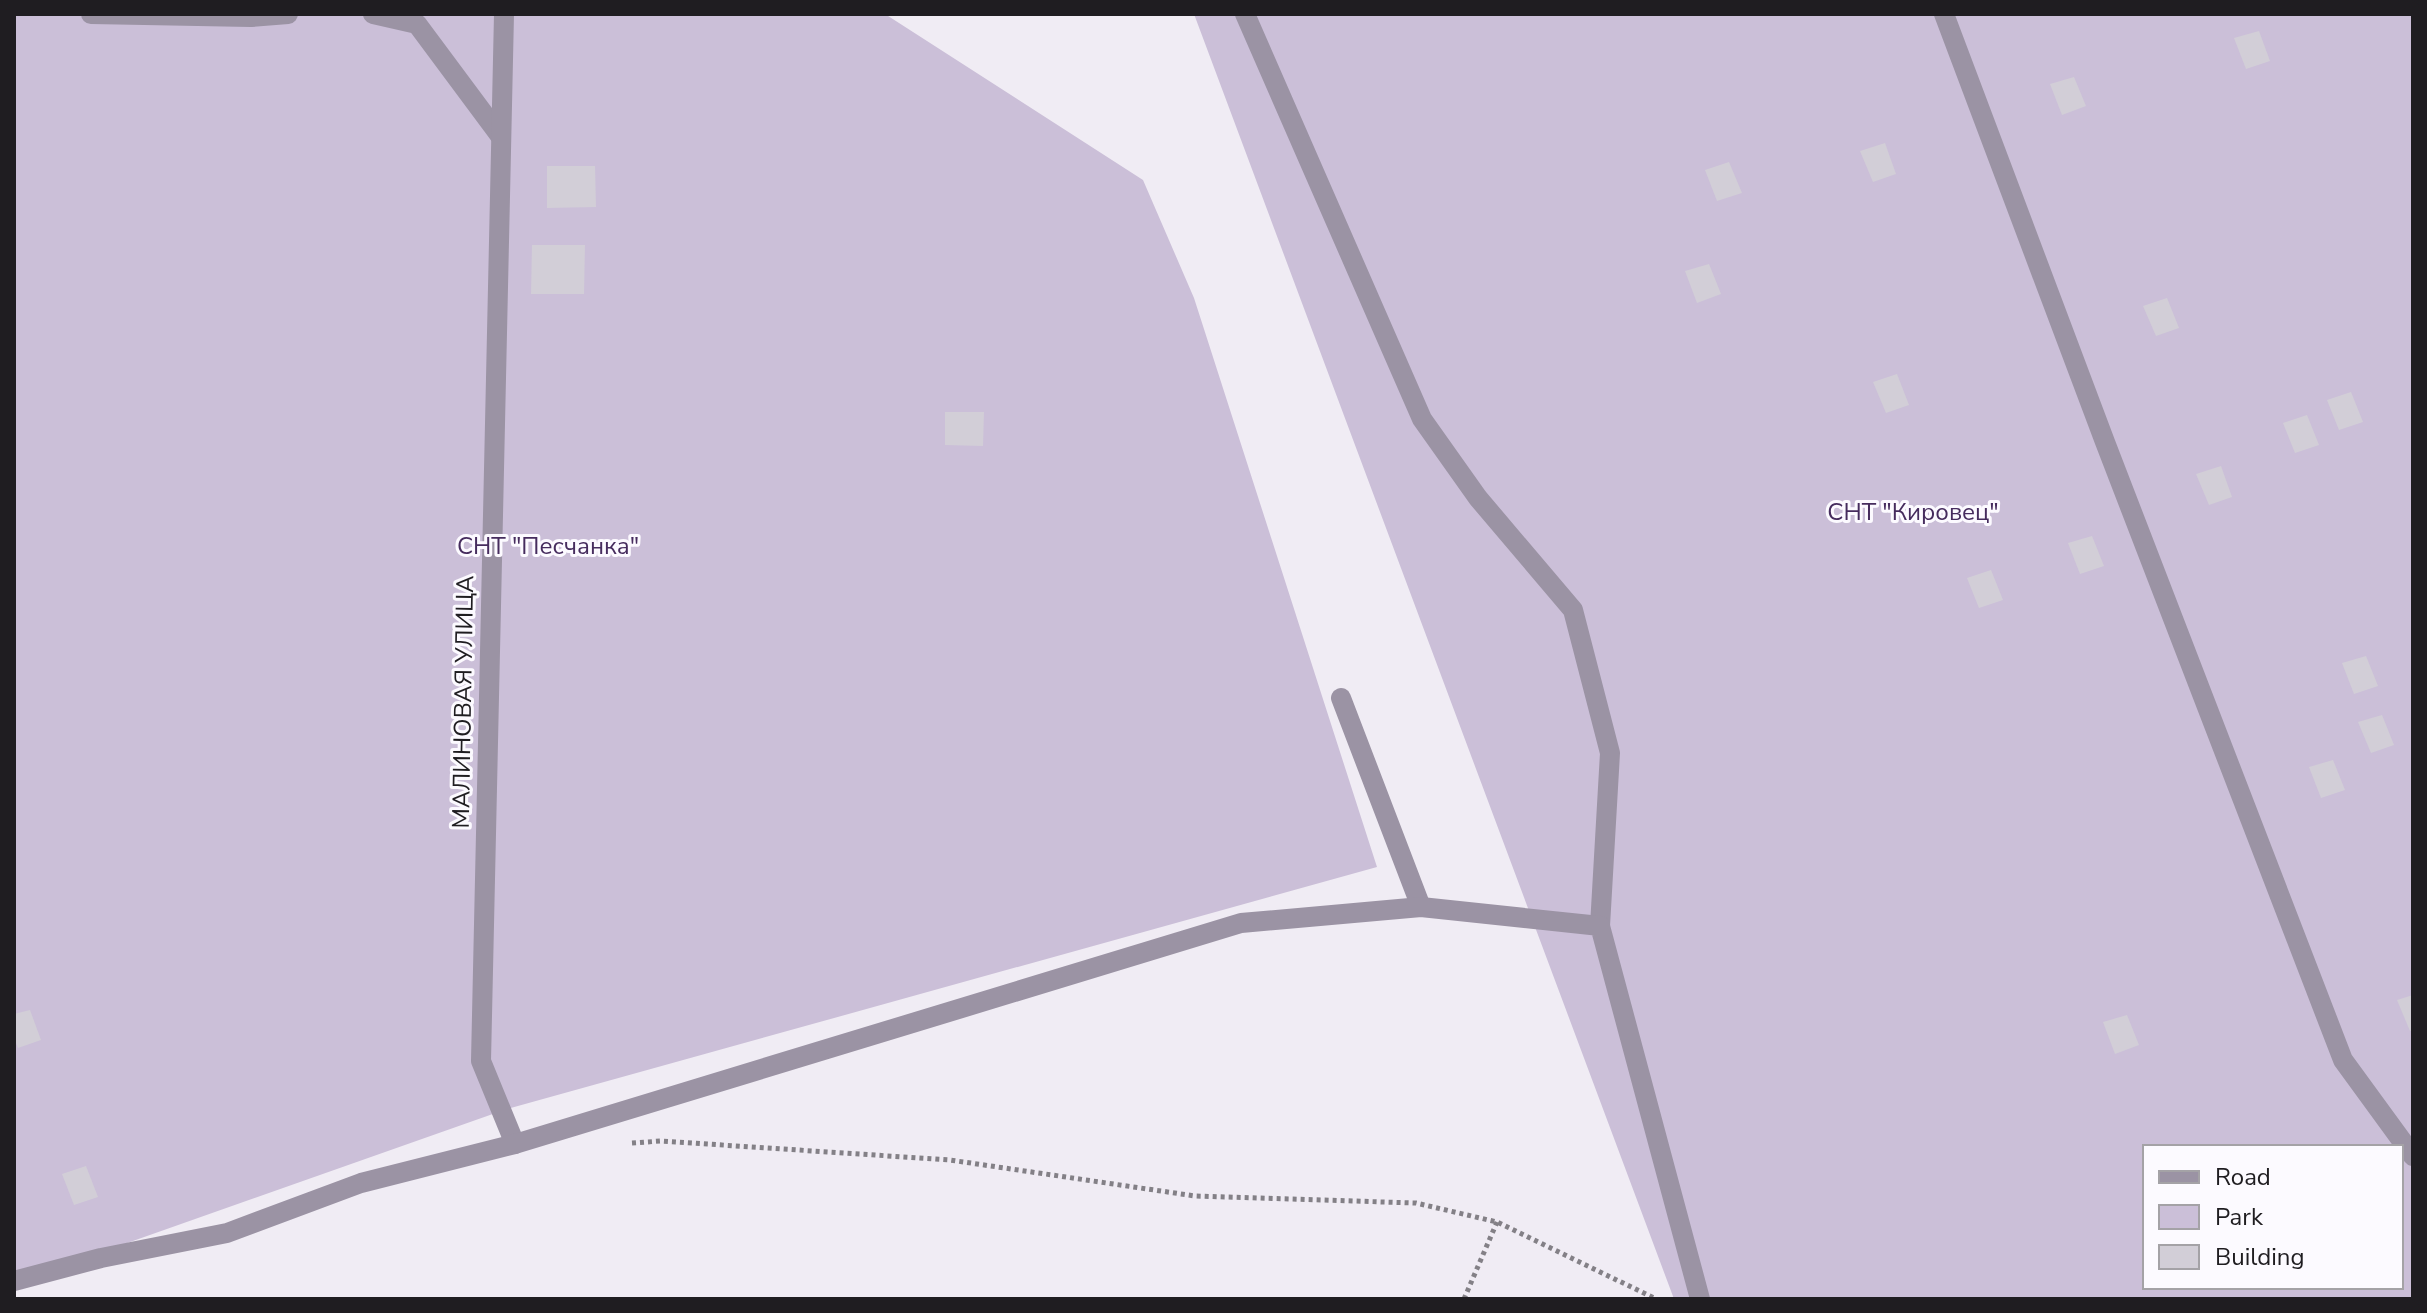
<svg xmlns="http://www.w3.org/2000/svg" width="2427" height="1313" font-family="'Nunito Sans',sans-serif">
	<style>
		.green { fill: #cbbfd8; fill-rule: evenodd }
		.building { fill: #d2ced7 }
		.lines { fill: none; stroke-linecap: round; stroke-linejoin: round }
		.path { stroke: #838086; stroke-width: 5; stroke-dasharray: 4 4; stroke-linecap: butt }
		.service { stroke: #9b93a4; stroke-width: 20 }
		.minor { stroke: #9b93a4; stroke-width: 20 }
		.labels { text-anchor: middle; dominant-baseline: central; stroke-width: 6; stroke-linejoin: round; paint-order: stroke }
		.park-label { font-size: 24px; fill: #462c5e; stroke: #fcfaff }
		.street-label { font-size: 24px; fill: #1f1d21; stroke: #fcfaff }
	</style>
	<rect width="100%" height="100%" fill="#f0ecf4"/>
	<!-- green -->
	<g class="green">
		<polygon points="14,14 885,14 1143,180 1194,298 1377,867 507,1109 14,1283"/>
		<path d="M1194,14h1219v1285h-739zM2145,1147h256v140h-256z"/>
	</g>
	<!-- building -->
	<g class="building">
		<polygon points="2259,31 2270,61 2246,69 2234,38"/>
		<polygon points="2074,77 2086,106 2062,115 2050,84"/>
		<polygon points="1885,143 1896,174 1873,182 1860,151"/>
		<polygon points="1729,162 1742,193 1717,201 1705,170"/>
		<polygon points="547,166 595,166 596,207 547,208"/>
		<polygon points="532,245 585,245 584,294 531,294"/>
		<polygon points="1709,264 1721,294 1697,303 1685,271"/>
		<polygon points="2167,298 2179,328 2156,336 2143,306"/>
		<polygon points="1897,374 1909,405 1886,413 1873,382"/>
		<polygon points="2351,392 2363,422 2339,430 2327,400"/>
		<polygon points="945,412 984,412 983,446 945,445"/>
		<polygon points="2307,415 2319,445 2295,453 2283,423"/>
		<polygon points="2221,466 2232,497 2209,505 2196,474"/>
		<polygon points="2092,536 2104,566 2080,574 2068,543"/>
		<polygon points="1991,570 2003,600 1979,608 1967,578"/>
		<polygon points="2366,656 2378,686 2354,694 2342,663"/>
		<polygon points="2382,715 2394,745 2371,753 2358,722"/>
		<polygon points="2333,760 2345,790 2321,798 2309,767"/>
		<polygon points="2413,995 2413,1030 2410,1031 2397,1000"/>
		<polygon points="30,1010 41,1040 18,1048 14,1038 14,1014"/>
		<polygon points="2127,1015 2139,1045 2115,1054 2103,1022"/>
		<polygon points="86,1166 98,1197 74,1205 62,1174"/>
	</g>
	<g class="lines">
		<!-- path -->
		<g class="path">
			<polyline points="632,1143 661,1141 950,1160 1195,1196 1416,1203 1497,1222 1656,1299"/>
			<polyline points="1464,1299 1497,1222"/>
		</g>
		<!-- service -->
		<g class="service">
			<polyline points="91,14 251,17 288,14"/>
			<polyline points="373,14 417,24 501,137"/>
			<polyline points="1944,14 2105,442 2343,1060 2413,1156"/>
		</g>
		<!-- minor -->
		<g class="minor">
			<polyline points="504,14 481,1061 515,1144"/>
			<polyline points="1245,14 1422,419 1478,498 1573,610 1610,753 1600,926"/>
			<polyline points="1341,698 1421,907"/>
			<polyline points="14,1281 101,1258 227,1233 361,1183 515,1144 1241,923 1421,907 1600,926 1700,1299"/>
		</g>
	</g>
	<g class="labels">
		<!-- park labels -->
		<g class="park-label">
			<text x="1913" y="512">СНТ "Кировец"</text>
			<text x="548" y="546">СНТ "Песчанка"</text>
		</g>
		<!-- street labels -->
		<g class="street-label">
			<text transform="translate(463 702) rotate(-89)">МАЛИНОВАЯ УЛИЦА</text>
		</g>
	</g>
	<!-- border -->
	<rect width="2427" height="1313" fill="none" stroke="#1f1d21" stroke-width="32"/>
	<!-- legend -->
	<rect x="2143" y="1145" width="260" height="144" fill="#fcfaff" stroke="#a4a2a6" stroke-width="2"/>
	<rect x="2159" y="1171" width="40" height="12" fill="#9b93a4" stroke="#a4a2a6" stroke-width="2"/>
	<text x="2215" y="1185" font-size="24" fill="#1f1d21">Road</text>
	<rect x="2159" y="1205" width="40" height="24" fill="#cbbfd8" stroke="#a4a2a6" stroke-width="2"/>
	<text x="2215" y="1225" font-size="24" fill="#1f1d21">Park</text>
	<rect x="2159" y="1245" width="40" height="24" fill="#d2ced7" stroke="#a4a2a6" stroke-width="2"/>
	<text x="2215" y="1265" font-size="24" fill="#1f1d21">Building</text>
</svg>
